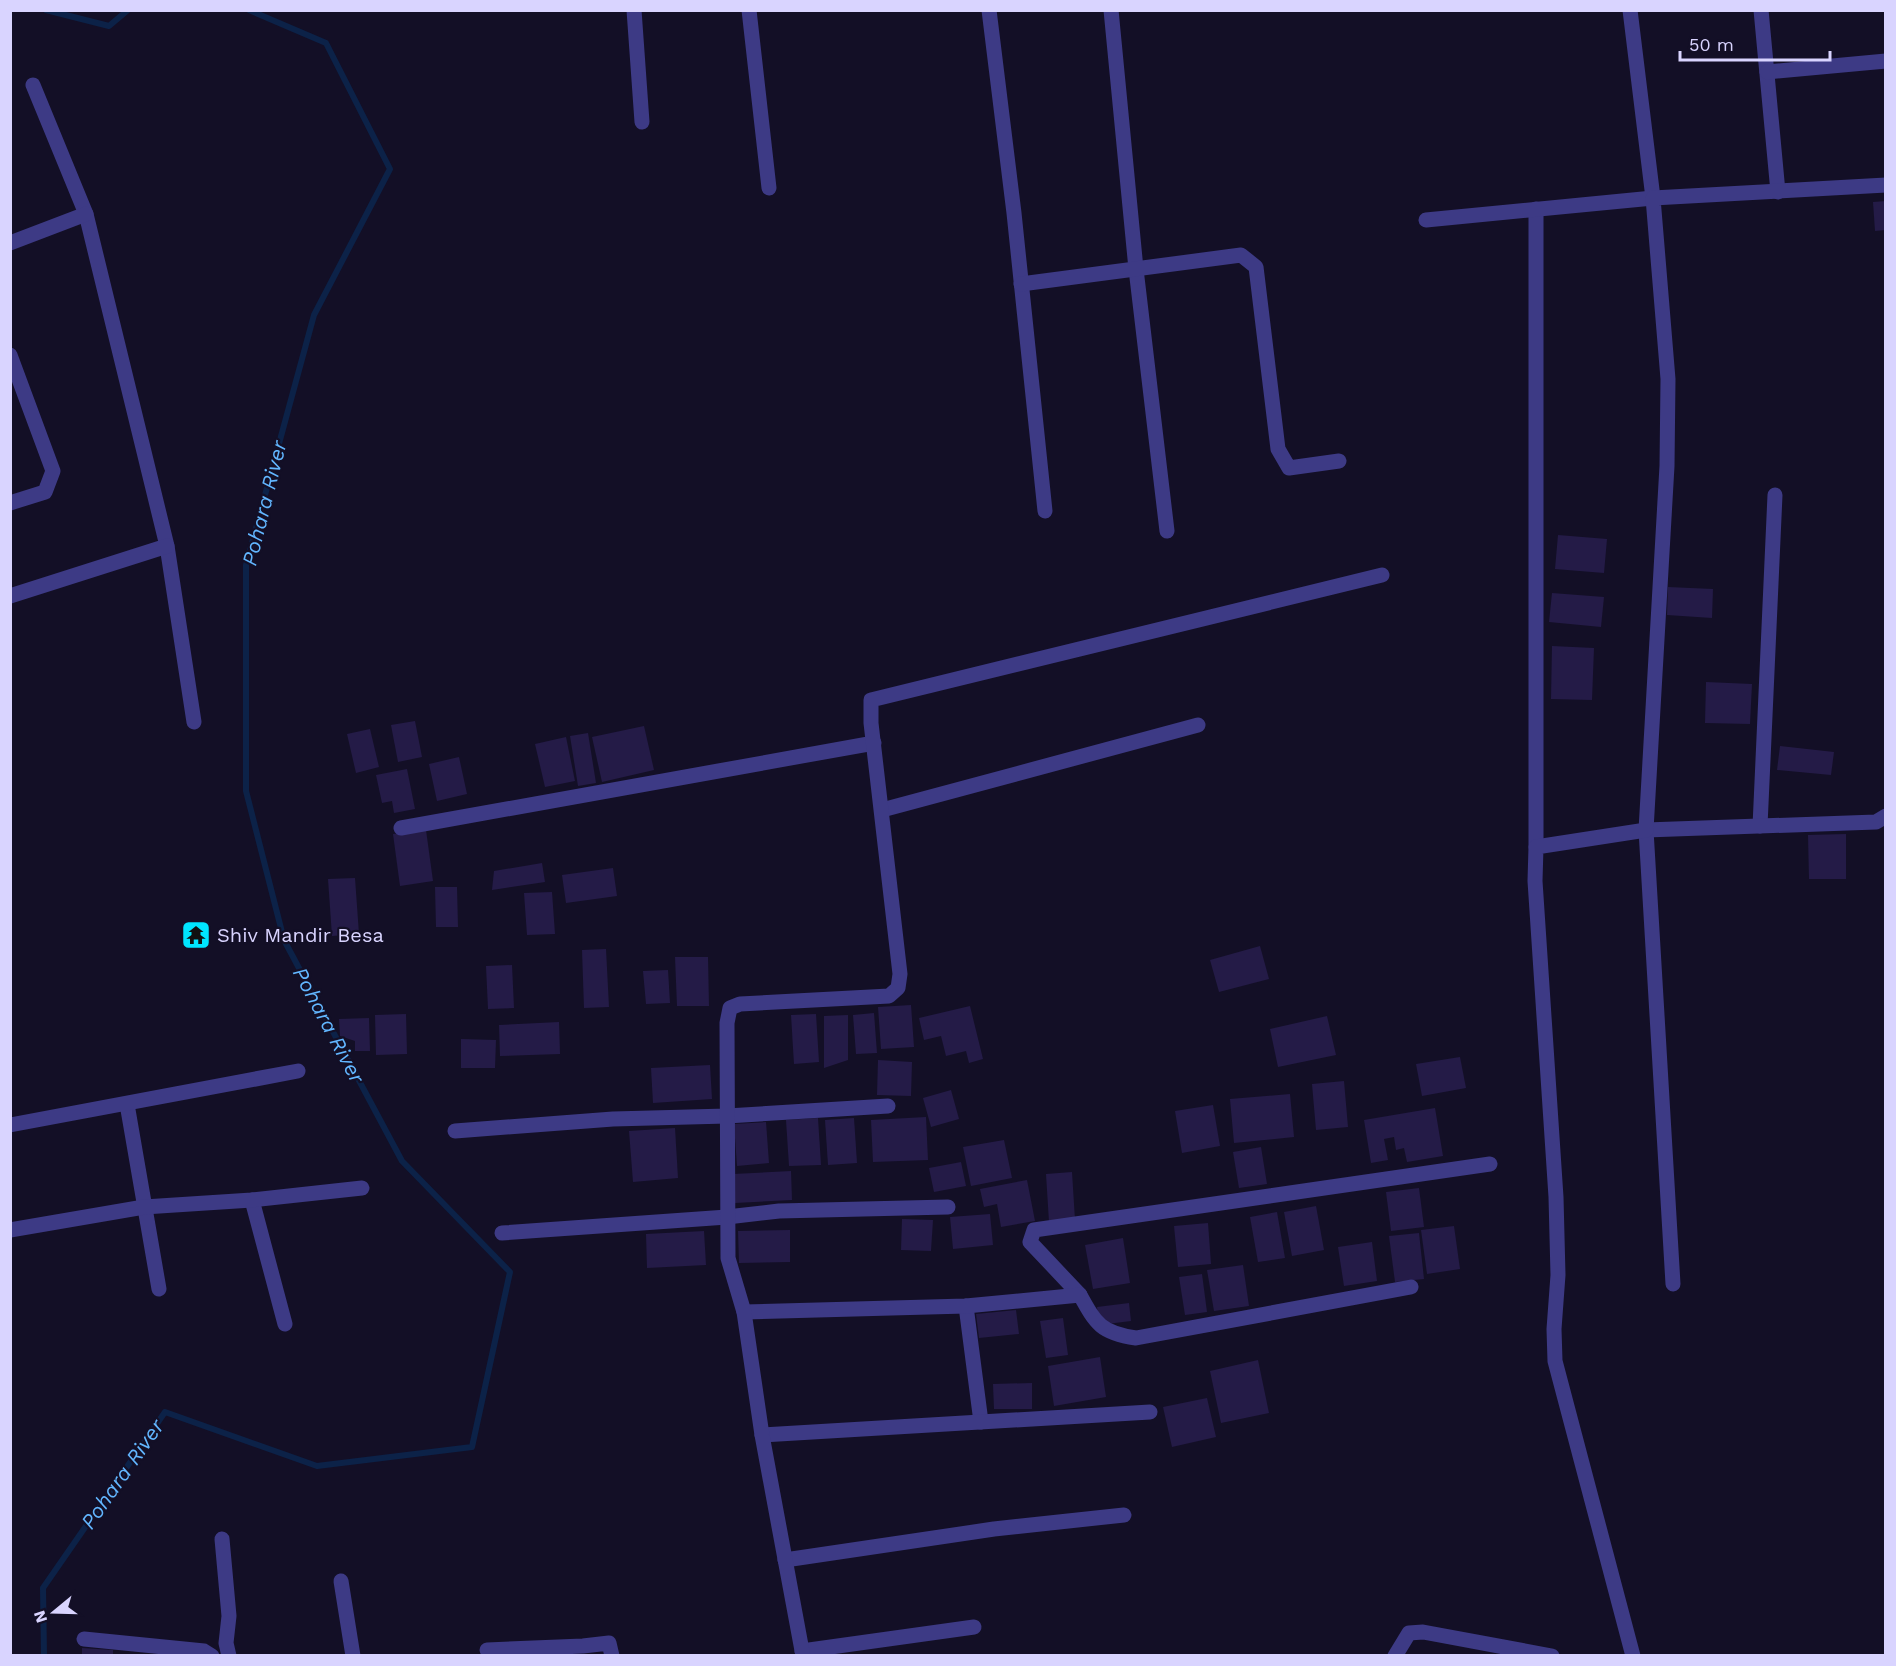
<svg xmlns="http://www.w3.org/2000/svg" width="1896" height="1666" font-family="'Work Sans',sans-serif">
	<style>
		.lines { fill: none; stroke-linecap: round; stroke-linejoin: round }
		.stream { stroke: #0c2248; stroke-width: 6 }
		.building { fill: #241b47 }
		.minor { stroke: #3d3a85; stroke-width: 15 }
		.labels { text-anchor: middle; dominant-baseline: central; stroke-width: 4.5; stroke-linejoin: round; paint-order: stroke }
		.poi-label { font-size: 20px; fill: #d9d4ff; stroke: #130f26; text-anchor: start }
		.water-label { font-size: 21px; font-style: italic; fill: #62b6ff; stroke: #130f26 }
	</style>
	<rect width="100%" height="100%" fill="#130f26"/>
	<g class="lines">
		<!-- stream -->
		<g class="stream">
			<polyline points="46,10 109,26 128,10"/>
			<polyline points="44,1656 43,1588 165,1412 317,1466 472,1447 510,1272 402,1161 284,940 246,791 246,565 314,315 390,169 326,43 249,10"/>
		</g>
	</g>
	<!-- building -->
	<g class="building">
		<polygon points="1886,201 1886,230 1875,231 1873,202"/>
		<polygon points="1558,535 1607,539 1604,573 1555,569"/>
		<polygon points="1668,587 1713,589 1712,618 1667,615"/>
		<polygon points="1552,593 1604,597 1601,627 1549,622"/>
		<polygon points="1552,646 1594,648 1592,700 1551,699"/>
		<polygon points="1706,682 1752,684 1750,724 1705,723"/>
		<polygon points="415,721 422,757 398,762 391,725"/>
		<polygon points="644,726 654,770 602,782 592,737"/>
		<polygon points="370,729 379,767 356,773 347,734"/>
		<polygon points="588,733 596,783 578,786 570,736"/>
		<polygon points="566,737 575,781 545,787 535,744"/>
		<polygon points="1780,746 1834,752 1831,775 1777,770"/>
		<polygon points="459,757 467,794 437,801 429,764"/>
		<polygon points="407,769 415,809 394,813 392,801 382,803 376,775"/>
		<polygon points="426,830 433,881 400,886 393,834"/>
		<polygon points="1846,834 1846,879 1809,879 1808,835"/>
		<polygon points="542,863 545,882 492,890 494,871"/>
		<polygon points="613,868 617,896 566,903 562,875"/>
		<polygon points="355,878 359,934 332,936 328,879"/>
		<polygon points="435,887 457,887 458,927 436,927"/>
		<polygon points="552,892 555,934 527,935 524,893"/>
		<polygon points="1260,946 1269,979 1219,992 1210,960"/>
		<polygon points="606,949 609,1007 584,1008 582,950"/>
		<polygon points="675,957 708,957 709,1006 677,1006"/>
		<polygon points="512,965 514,1008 488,1009 486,966"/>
		<polygon points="668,970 670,1003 646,1004 643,971"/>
		<polygon points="911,1005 914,1047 881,1049 878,1007"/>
		<polygon points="970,1006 983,1059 969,1063 966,1051 946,1056 941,1036 924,1040 919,1018"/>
		<polygon points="874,1013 877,1053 856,1054 853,1015"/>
		<polygon points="406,1014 407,1054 376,1055 375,1015"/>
		<polygon points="816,1014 819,1062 794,1064 791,1015"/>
		<polygon points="848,1015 848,1060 824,1068 824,1016"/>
		<polygon points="1327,1016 1336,1055 1278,1067 1270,1029"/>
		<polygon points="369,1018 370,1051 355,1051 355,1041 340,1036 339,1019"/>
		<polygon points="559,1022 560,1054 500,1056 499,1025"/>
		<polygon points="461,1039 496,1040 495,1068 461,1068"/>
		<polygon points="1460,1057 1466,1088 1422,1096 1416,1064"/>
		<polygon points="878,1060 912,1062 911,1096 877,1095"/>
		<polygon points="710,1065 712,1099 653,1103 651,1068"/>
		<polygon points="1344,1081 1348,1127 1316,1130 1312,1084"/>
		<polygon points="951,1090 959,1119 931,1127 923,1098"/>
		<polygon points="1290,1094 1294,1137 1234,1143 1230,1099"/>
		<polygon points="1213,1105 1220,1146 1182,1153 1175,1111"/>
		<polygon points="1435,1108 1443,1156 1407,1162 1404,1148 1396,1150 1394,1137 1384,1139 1388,1160 1371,1163 1364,1120"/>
		<polygon points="926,1117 928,1160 873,1162 871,1120"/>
		<polygon points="818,1118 821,1165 789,1166 786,1120"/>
		<polygon points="854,1118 857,1163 828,1165 825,1120"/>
		<polygon points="766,1122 769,1163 737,1166 734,1124"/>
		<polygon points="675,1128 678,1178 633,1182 629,1131"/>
		<polygon points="1004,1140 1012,1178 971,1186 963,1147"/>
		<polygon points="1261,1147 1267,1184 1239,1188 1233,1152"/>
		<polygon points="961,1162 966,1186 934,1192 929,1168"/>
		<polygon points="791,1171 792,1200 735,1203 733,1174"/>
		<polygon points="1072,1172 1075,1220 1049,1222 1046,1174"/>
		<polygon points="1027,1180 1035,1221 1001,1227 997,1204 984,1207 980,1189"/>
		<polygon points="1419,1188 1424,1227 1391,1231 1386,1192"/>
		<polygon points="1316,1206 1324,1250 1292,1256 1284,1212"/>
		<polygon points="1277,1212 1285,1258 1258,1262 1250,1217"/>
		<polygon points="990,1214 993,1245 953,1249 950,1217"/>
		<polygon points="902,1219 933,1220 931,1251 901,1250"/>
		<polygon points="1208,1223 1211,1264 1178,1267 1174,1226"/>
		<polygon points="1454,1226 1460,1269 1427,1274 1421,1230"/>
		<polygon points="790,1230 790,1262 739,1263 738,1231"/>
		<polygon points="704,1231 706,1265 647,1268 646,1234"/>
		<polygon points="1419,1233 1424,1279 1395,1282 1389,1236"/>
		<polygon points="1123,1238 1130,1283 1093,1289 1085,1245"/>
		<polygon points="1372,1242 1377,1281 1344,1286 1338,1247"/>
		<polygon points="1243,1265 1249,1306 1214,1311 1207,1270"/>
		<polygon points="1202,1274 1207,1312 1185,1315 1179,1277"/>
		<polygon points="1129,1303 1131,1321 1099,1325 1097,1307"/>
		<polygon points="1016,1310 1019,1334 979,1338 976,1314"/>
		<polygon points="1063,1318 1068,1355 1046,1358 1040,1321"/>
		<polygon points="1100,1357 1106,1397 1054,1406 1048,1366"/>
		<polygon points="1258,1360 1269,1413 1221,1423 1210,1371"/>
		<polygon points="1032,1383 1032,1409 994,1409 993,1384"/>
		<polygon points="1207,1398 1216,1437 1172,1447 1163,1407"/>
		<polygon points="82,1648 113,1650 113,1656 82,1656"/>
	</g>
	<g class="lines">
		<!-- minor -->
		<g class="minor">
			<polyline points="634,10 642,122"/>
			<polyline points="749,10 769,188"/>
			<polyline points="989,10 1014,213 1045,511"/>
			<polyline points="1111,10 1136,269 1167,531"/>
			<polyline points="1761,10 1778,192"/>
			<polyline points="1767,72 1886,61"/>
			<polyline points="33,85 86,214 167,546 194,722"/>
			<polyline points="1536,209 1536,847"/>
			<polyline points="1426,220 1653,198 1630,10"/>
			<polyline points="10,243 86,214"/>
			<polyline points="1021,284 1241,255 1256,267 1278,449 1289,468 1339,461"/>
			<polyline points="10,355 53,471 45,492 10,503"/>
			<polyline points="10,596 167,546"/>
			<polyline points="882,810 1198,725"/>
			<polyline points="1760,826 1775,495"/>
			<polyline points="401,828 874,743"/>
			<polyline points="127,1104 159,1289"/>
			<polyline points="10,1125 298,1071"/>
			<polyline points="455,1131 613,1119 727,1116 888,1106"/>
			<polyline points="252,1200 285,1324"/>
			<polyline points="10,1230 144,1207 252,1200 362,1188"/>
			<polyline points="502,1233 727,1217 779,1211 948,1207"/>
			<polyline points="1673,1284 1646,830 1876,822 1886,816"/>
			<polyline points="1080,1295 1030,1242 1034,1230 1490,1164"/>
			<polyline points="966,1306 981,1422"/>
			<path d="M744,1312l222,-6 114,-11c16,29 21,38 56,43l275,-51"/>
			<polyline points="762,1435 1150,1412"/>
			<polyline points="222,1539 229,1616 226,1643 229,1656"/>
			<polyline points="785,1560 994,1529 1124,1515"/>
			<polyline points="341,1581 353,1656"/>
			<polyline points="84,1639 204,1651 212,1656"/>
			<polyline points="487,1650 583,1646 609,1643 612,1656"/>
			<polyline points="802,1651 974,1627"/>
			<polyline points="803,1656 762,1435 744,1312 728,1258 727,1023 730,1008 740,1004 889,996 898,988 900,974 871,723 871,700 1382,575"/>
			<polyline points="1395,1656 1409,1633 1423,1632 1552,1656"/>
			<polyline points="1633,1656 1555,1361 1554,1329 1558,1275 1556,1197 1535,881 1536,847 1646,830 1667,466 1668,379 1653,198 1886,185"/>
		</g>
	</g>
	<!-- icons -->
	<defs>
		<g id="temple-square" transform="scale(1.5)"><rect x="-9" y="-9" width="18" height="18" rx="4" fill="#00e5ff" stroke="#130f26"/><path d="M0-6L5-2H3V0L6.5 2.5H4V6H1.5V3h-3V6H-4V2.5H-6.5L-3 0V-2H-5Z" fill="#111"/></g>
	</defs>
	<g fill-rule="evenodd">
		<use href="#temple-square" x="196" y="935"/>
	</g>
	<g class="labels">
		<!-- poi labels -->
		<g class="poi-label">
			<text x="217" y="935">Shiv Mandir Besa</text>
		</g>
		<!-- water labels -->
		<g class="water-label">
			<text transform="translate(264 503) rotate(-76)">Pohara River</text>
			<text transform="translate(329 1025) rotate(62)">Pohara River</text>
			<text transform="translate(122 1474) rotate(-55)">Pohara River</text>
		</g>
	</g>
	<!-- border -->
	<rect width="1896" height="1666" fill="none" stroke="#d9d4ff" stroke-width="24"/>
	<!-- north arrow -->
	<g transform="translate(54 1612) rotate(251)" stroke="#130f26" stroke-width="4.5" paint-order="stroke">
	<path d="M0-4.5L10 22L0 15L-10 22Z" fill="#d9d4ff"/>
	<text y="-9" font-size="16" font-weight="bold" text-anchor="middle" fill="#d9d4ff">N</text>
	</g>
	<!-- scale -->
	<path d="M1680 51v9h150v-9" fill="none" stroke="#d9d4ff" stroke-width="3"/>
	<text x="1689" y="51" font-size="18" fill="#d9d4ff" stroke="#130f26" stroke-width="4.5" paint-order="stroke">50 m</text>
</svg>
